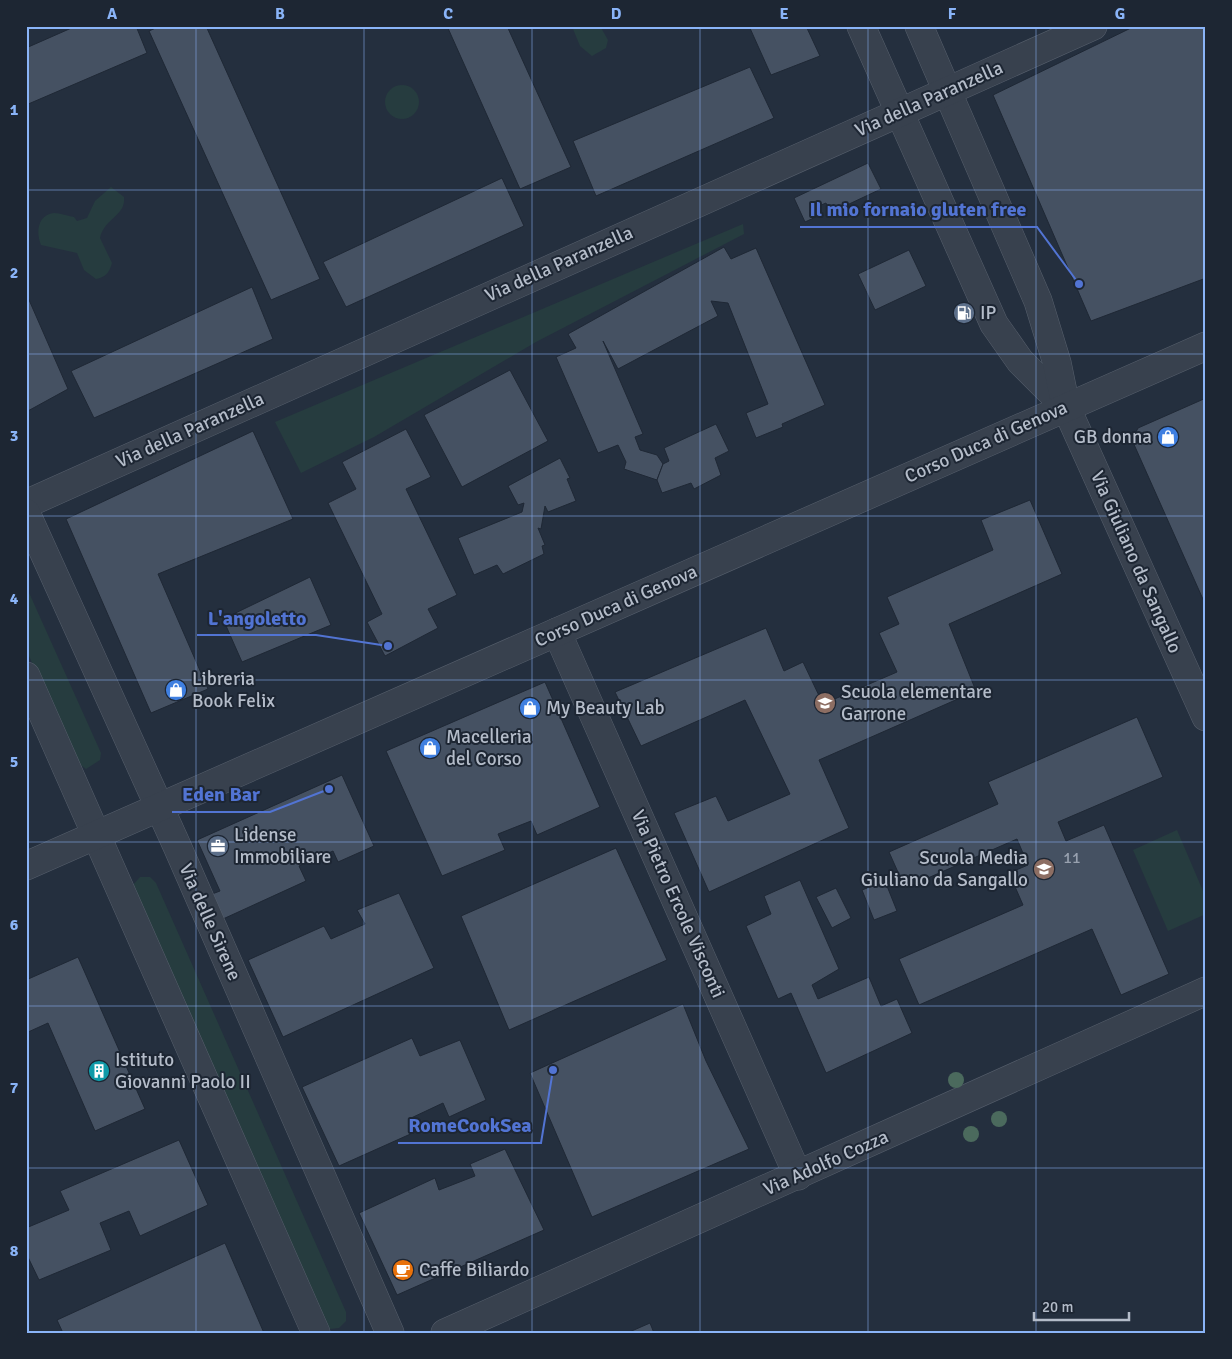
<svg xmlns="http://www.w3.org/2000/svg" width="1232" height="1359" font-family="Signika,sans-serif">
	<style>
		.green { fill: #263c3f }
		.building { fill: #455162; stroke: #1f2835 }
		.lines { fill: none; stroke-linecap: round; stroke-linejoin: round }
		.minor-casing { stroke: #565f6c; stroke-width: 29 }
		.minor { stroke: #38414e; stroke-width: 28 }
		.tree { fill: #4b6a5d }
		.grid { fill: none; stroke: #8ab4f8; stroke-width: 1; stroke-opacity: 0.55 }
		.labels { text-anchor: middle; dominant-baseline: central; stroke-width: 4; stroke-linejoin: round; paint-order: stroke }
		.number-label { font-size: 16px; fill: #98a1af }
		.street-label { font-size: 19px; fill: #b4bcc9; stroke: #1d2633 }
		.poi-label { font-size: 19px; fill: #b4bcc9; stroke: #1d2633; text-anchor: start }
		.leader { fill: none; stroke: #5274d3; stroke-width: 2 }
		.callout-dot { fill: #5274d3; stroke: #1d2633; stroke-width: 2 }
		.callout-label { font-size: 20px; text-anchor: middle; font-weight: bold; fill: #5274d3; stroke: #1d2633; stroke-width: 4; stroke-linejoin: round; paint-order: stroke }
		.neatline { fill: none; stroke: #8ab4f8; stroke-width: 2 }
		.grid-label { font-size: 16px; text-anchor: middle; font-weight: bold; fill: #8ab4f8 }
	</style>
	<rect width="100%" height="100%" fill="#242f3e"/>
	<!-- green -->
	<g class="green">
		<polygon points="555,26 600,26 608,40 606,48 592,56 580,46 573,29"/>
		<circle cx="402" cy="102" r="17"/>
		<path d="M111,187l13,10c2,19 -20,21 -24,41l12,25c-3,10 -6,14 -16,16l-12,-9 -7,-17 -36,-8c-5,-12 -4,-30 13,-32 6,0 14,3 20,4l3,4 10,-3 8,-17z"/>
		<polygon points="743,224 744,234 536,342 374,437 301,473 275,422"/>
		<polygon points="26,586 101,753 100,760 86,769 78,763 73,756 26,649"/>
		<polygon points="1177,830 1206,898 1206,914 1168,931 1133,850"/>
		<polygon points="140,877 150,877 156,883 346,1312 346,1321 339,1328 330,1329 323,1325 133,885"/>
	</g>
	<!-- building -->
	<g class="building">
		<polygon points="76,26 136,26 147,53 26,105 26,48"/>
		<polygon points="160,26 206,26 320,279 271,300 149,31"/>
		<polygon points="447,26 507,26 571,167 520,189"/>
		<polygon points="749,26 806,26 820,56 771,75"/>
		<polygon points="1135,26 1206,26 1206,278 1091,321 993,95"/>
		<polygon points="750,67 774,118 596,196 573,141"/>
		<polygon points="868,163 881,189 830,213 826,203 814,208 818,216 805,222 794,198"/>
		<polygon points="502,178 524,226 346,307 323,262"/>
		<polygon points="724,247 731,259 756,248 825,405 782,424 783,427 756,438 746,413 768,404 728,303 711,301 718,316 618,369 603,341 643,434 635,437 640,450 657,455 663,464 657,480 624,469 626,462 618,445 598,453 556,357 576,348 568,334"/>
		<polygon points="909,250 926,286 875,310 858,274"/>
		<polygon points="252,287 273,339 94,418 71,371"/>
		<polygon points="26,293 68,389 26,412"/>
		<polygon points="510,370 548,441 462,487 424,415"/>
		<polygon points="1206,398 1206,606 1132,440 1138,428"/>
		<polygon points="716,424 729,451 715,458 721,475 694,489 691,483 662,493 657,480 663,464 669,461 664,448"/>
		<polygon points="406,429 431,477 406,489 457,595 428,609 438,628 385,656 367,622 382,614 328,503 356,489 342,462"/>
		<polygon points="253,431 293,519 158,574 208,689 151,713 66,519"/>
		<polygon points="560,458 570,478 567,479 576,501 548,512 545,506 541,529 538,528 545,545 542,546 544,554 503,574 497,565 474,575 458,538 522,512 524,503 518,505 508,486"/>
		<polygon points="1030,500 1062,574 949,624 976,691 819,760 849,828 709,892 674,813 716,796 728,821 790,794 745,700 641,746 615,692 766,628 784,671 803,662 823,704 897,672 879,633 899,624 887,597 993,550 981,520"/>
		<polygon points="310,577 331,625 242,662 223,619"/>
		<polygon points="545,682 600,807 537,835 531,821 498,834 505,850 442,876 386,751"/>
		<polygon points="1137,717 1163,777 1058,822 1066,841 1104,825 1169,974 1121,995 1092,929 919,1005 899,959 1023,905 1009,873 1028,865 1017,839 905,888 889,852 998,804 988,782"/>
		<polygon points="342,775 374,846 338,862 333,851 299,866 306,881 223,919 212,894 220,891 197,840"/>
		<polygon points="616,848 667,960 509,1030 461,916"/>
		<polygon points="800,880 839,969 812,985 818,999 869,977 881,1006 897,999 912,1033 826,1073 791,993 778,999 746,926 771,914 764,896"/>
		<polygon points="885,881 897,911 874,920 862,890"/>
		<polygon points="836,888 851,918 832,928 816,897"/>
		<polygon points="399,893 434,968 283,1037 248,960 324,926 331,939 365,924 357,910"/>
		<polygon points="78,957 145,1109 95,1131 48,1023 26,1033 26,980"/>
		<polygon points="683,1004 706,1061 749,1149 592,1217 530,1073"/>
		<polygon points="412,1038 420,1056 460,1040 486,1100 449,1117 443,1103 409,1119 415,1132 339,1166 302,1087"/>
		<polygon points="179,1140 208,1205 140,1236 129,1211 100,1223 111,1250 39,1280 26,1253 26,1228 69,1210 60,1191"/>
		<polygon points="505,1149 544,1230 397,1295 359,1213 435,1178 439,1190 475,1176 470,1164"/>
		<polygon points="225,1243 264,1333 63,1333 57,1320"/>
		<polygon points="650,1323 654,1333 627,1333"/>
	</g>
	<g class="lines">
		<!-- minor casing -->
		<g class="minor-casing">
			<g id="minor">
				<polyline points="861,26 994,324 1020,361 1066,407"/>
				<polyline points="919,26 1038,301 1057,363 1066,407 1206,717"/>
				<polyline points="26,504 1093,26"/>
				<polyline points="26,513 177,846 390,1333"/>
				<polyline points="557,632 798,1176"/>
				<polyline points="26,676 316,1333"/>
				<polyline points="26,866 1206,346"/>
				<polyline points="445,1333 1206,991"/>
			</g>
		</g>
		<!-- minor -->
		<use href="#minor" class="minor"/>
	</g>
	<!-- trees -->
	<g class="tree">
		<circle cx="956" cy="1080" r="8"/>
		<circle cx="999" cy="1119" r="8"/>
		<circle cx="971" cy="1134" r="8"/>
	</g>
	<!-- grid -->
	<path class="grid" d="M196,26v1307M364,26v1307M532,26v1307M700,26v1307M868,26v1307M1036,26v1307M26,190h1180M26,354h1180M26,516h1180M26,680h1180M26,842h1180M26,1006h1180M26,1168h1180"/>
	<!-- icons -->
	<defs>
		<g id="fuel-disc" transform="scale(1.125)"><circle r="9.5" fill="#5c6f8a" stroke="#1d2633"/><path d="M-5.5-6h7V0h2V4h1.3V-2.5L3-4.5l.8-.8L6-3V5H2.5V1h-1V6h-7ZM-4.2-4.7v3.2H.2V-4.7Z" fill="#fff"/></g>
		<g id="shop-disc" transform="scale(1.125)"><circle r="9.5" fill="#3f7fe0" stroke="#1d2633"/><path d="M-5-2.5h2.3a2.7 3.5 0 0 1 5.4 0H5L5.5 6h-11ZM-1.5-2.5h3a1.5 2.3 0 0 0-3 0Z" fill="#fff"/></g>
		<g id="school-disc" transform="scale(1.125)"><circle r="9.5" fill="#8d6e63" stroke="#1d2633"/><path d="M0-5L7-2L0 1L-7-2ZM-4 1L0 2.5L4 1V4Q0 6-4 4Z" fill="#fff"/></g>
		<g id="office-disc" transform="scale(1.125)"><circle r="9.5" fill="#5c6f8a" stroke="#1d2633"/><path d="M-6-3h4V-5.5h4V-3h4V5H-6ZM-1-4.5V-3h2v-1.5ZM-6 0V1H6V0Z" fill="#fff"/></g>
		<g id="building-disc" transform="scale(1.125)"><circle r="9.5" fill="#0f9aa8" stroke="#1d2633"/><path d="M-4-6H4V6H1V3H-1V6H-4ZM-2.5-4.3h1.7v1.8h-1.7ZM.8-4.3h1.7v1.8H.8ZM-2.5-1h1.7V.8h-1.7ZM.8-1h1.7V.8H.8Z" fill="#fff"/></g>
		<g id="cafe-disc" transform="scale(1.125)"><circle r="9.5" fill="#e8710a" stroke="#1d2633"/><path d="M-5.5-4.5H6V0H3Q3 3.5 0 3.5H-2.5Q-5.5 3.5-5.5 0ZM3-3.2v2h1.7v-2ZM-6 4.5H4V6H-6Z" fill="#fff"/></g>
	</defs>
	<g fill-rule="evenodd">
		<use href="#fuel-disc" x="964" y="313"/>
		<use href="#shop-disc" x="1168" y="437"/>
		<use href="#shop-disc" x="176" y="690"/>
		<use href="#school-disc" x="825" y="703"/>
		<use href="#shop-disc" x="530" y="708"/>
		<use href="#shop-disc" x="430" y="748"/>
		<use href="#office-disc" x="218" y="846"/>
		<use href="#school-disc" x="1044" y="869"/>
		<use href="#building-disc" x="99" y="1071"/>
		<use href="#cafe-disc" x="403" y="1270"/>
	</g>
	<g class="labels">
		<!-- number labels -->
		<g class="number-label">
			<text x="1072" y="858">11</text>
		</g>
		<!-- street labels -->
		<g class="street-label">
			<text transform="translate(929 99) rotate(-24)">Via della Paranzella</text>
			<text transform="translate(559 264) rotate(-24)">Via della Paranzella</text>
			<text transform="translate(190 430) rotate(-24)">Via della Paranzella</text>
			<text transform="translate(986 442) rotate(-24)">Corso Duca di Genova</text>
			<text transform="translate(1136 562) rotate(66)">Via Giuliano da Sangallo</text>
			<text transform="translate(616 606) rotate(-24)">Corso Duca di Genova</text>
			<text transform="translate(678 904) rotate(66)">Via Pietro Ercole Visconti</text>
			<text transform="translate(210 922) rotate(66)">Via delle Sirene</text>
			<text transform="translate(826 1163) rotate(-24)">Via Adolfo Cozza</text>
		</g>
		<!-- poi labels -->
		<g class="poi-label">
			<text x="980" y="313">IP</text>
			<text x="1152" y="437" text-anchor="end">GB donna</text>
			<text x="192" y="679">Libreria<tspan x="192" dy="22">Book Felix</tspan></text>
			<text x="841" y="692">Scuola elementare<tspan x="841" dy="22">Garrone</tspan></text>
			<text x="546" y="708">My Beauty Lab</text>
			<text x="446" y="737">Macelleria<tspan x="446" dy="22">del Corso</tspan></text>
			<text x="234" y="835">Lidense<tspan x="234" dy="22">Immobiliare</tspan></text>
			<text x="1028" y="858" text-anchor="end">Scuola Media<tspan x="1028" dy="22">Giuliano da Sangallo</tspan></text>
			<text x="115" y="1060">Istituto<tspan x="115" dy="22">Giovanni Paolo II</tspan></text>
			<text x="419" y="1270">Caffe Biliardo</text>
		</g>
	</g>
	<!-- callouts -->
	<path class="leader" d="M1079 284L1037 227H800M388 646L316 635H197M329 789L270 812H172M553 1070L541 1143H398"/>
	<g class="callout-dot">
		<circle cx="1079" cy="284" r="5"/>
		<circle cx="388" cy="646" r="5"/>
		<circle cx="329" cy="789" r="5"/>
		<circle cx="553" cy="1070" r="5"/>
	</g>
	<g class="callout-label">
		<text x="918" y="216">Il mio fornaio gluten free</text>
		<text x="257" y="625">L'angoletto</text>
		<text x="221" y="801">Eden Bar</text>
		<text x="470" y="1132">RomeCookSea</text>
	</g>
	<!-- border -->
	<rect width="1232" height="1359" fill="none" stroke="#1d2633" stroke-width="55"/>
	<!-- scale -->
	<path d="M1034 1312v8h95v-8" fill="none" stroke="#b4bcc9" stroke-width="2.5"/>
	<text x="1042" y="1312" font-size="15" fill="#b4bcc9" stroke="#1d2633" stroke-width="4" paint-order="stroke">20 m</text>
	<rect x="28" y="28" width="1176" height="1304" class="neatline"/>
	<g class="grid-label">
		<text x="112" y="19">A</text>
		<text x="280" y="19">B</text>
		<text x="448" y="19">C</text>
		<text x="616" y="19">D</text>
		<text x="784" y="19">E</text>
		<text x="952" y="19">F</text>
		<text x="1120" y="19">G</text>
		<text x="14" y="115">1</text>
		<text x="14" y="278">2</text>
		<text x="14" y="441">3</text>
		<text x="14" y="604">4</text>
		<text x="14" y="767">5</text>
		<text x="14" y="930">6</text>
		<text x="14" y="1093">7</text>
		<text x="14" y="1256">8</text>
	</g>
</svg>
